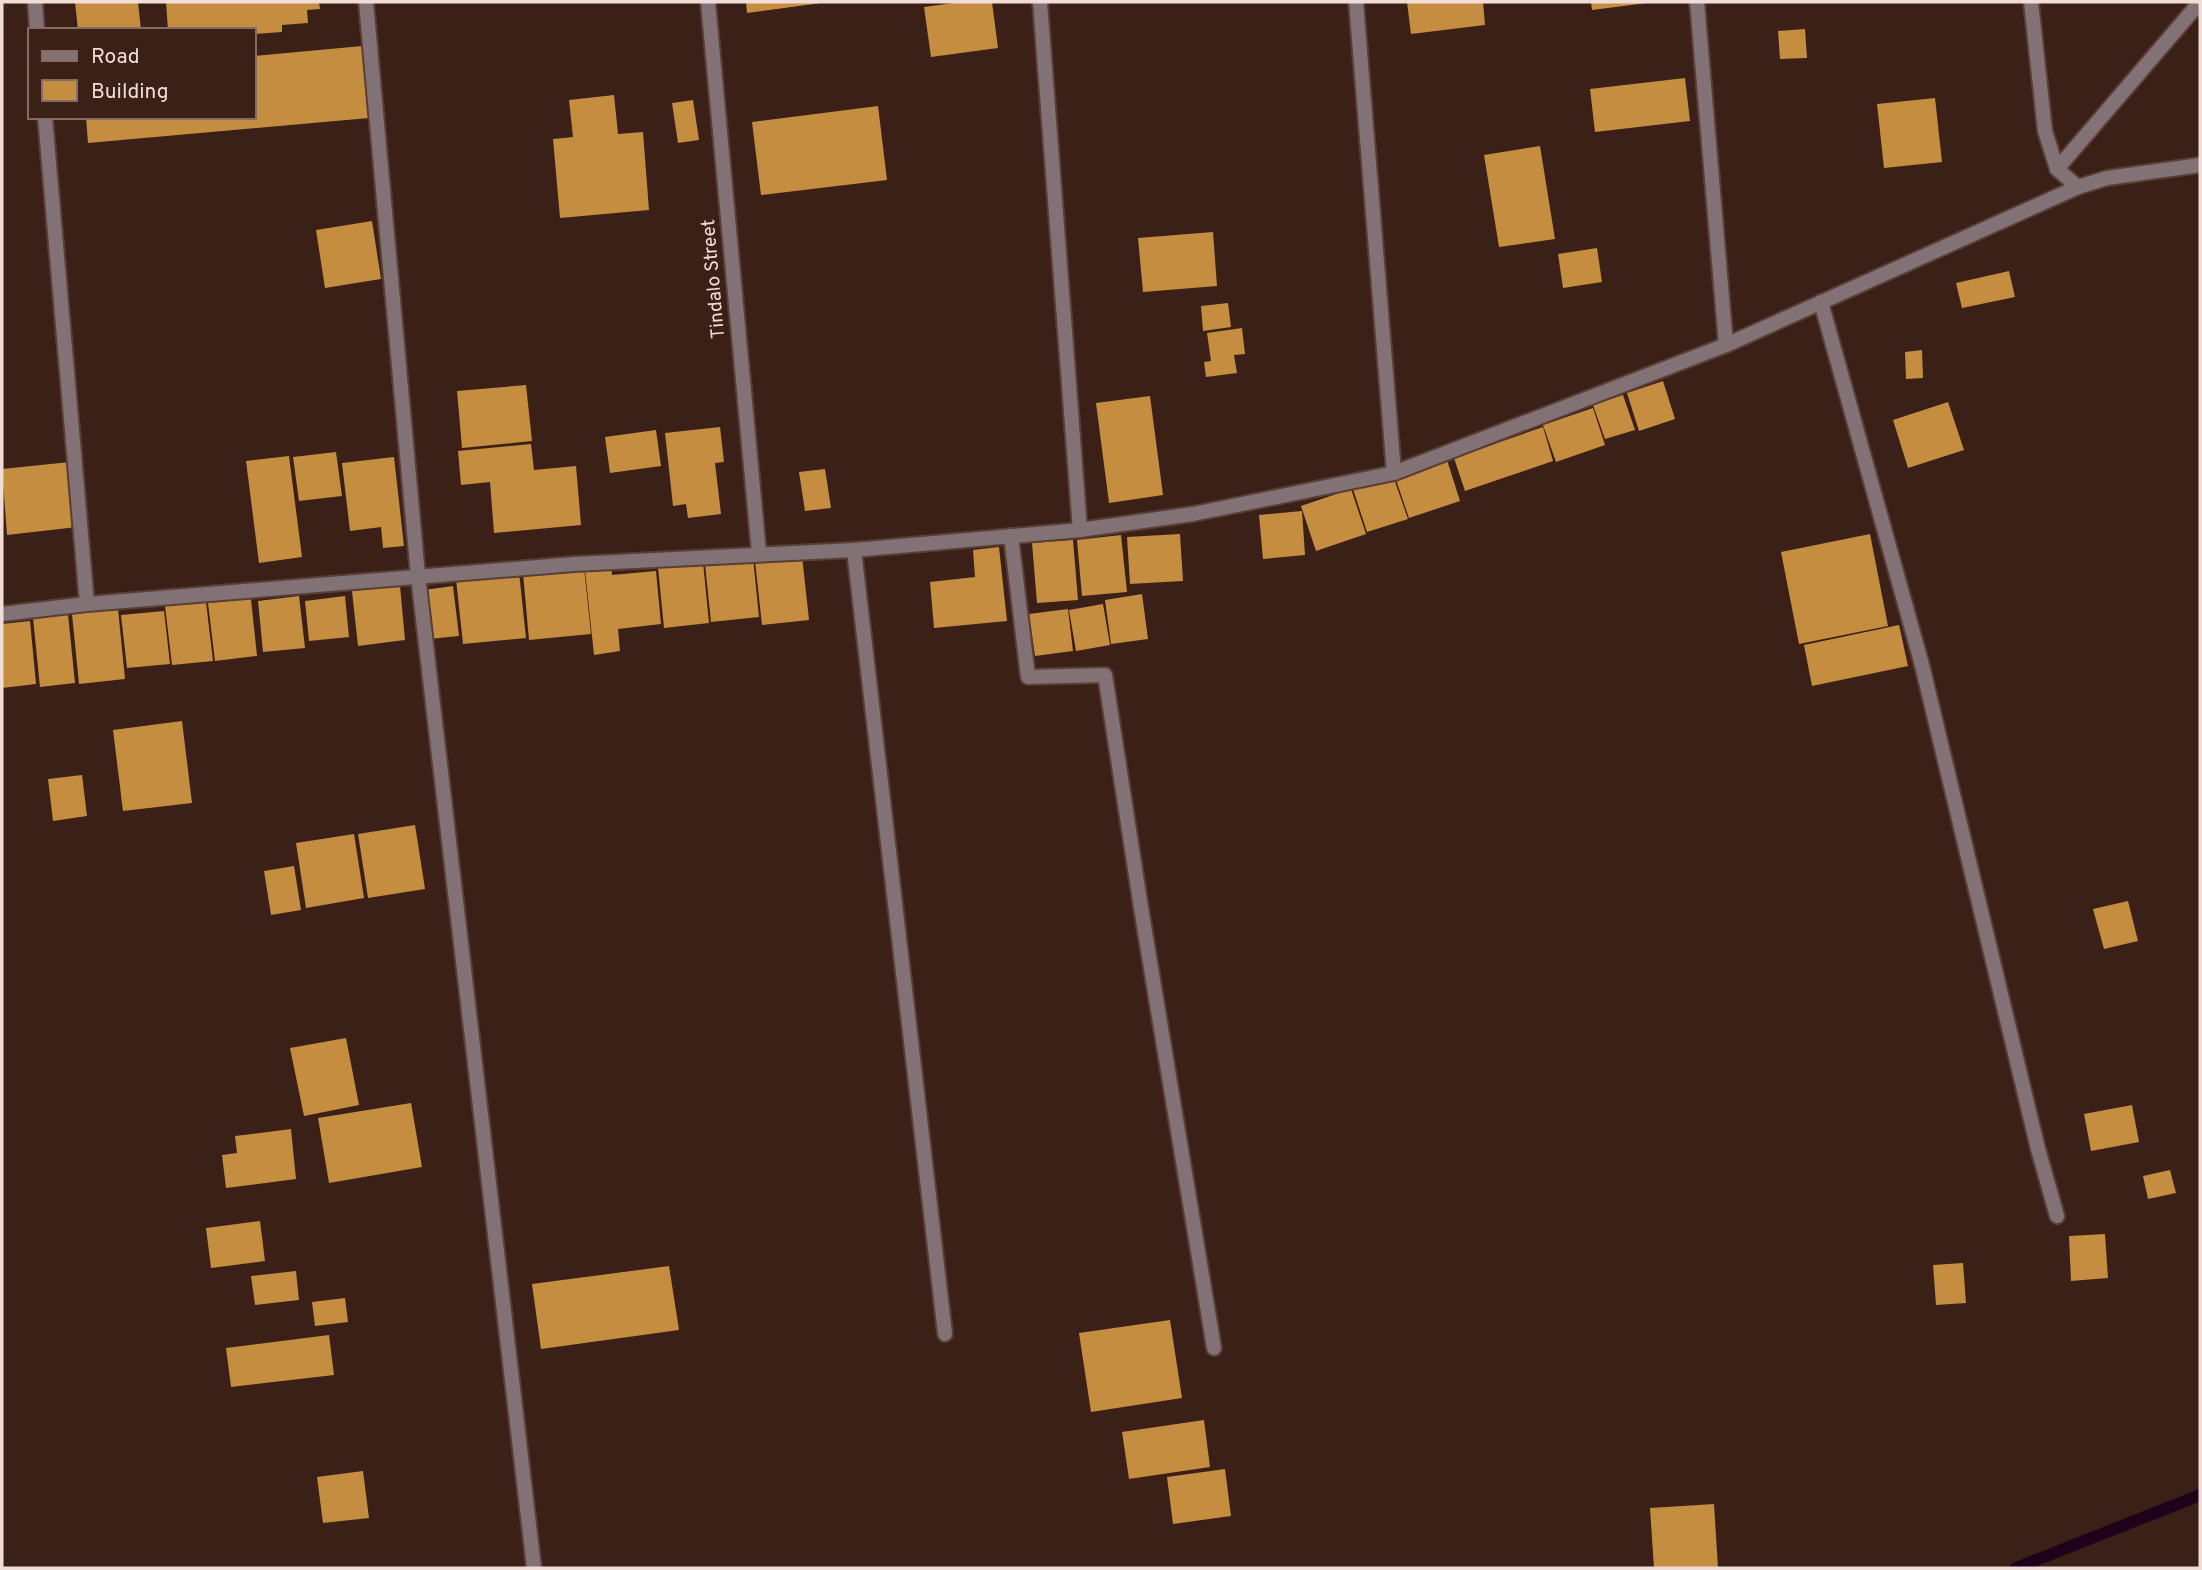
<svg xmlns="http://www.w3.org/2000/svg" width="2202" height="1570" font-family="Overpass,sans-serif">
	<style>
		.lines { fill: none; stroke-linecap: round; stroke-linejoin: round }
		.stream { stroke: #1e011b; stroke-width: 12 }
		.building { fill: #c48d40 }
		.minor-casing { stroke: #583e36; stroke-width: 18 }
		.tertiary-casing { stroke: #583e36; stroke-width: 18 }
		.minor { stroke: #827275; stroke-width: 14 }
		.tertiary { stroke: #827275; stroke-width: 14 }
		.labels { text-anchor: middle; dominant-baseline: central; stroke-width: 7; stroke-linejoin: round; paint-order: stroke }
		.street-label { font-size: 19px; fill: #f0ddd7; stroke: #3b2017 }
	</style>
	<rect width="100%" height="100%" fill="#3b2017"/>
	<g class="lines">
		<!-- stream -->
		<polyline class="stream" points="2016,1568 2200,1495"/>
	</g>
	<!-- building -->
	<g class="building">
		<polygon points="75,2 138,2 141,30 78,30"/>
		<polygon points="166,2 319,2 320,9 307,10 308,23 282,25 282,32 254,34 254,30 168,30"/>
		<polygon points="746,2 821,2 821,3 747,13"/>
		<polygon points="961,2 992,2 998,48 931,57 924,7"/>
		<polygon points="1407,2 1483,2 1485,25 1411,34"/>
		<polygon points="1591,2 1647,2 1647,3 1592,10"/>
		<polygon points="1805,29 1807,58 1780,59 1778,31"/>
		<polygon points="362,46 369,118 88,143 86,117 254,117 254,56"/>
		<polygon points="1685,78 1690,121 1595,132 1590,89"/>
		<polygon points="614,95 618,134 643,132 649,210 560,218 553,139 573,137 569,100"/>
		<polygon points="1935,98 1942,162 1884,168 1877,104"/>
		<polygon points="693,100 699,140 678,143 672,103"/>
		<polygon points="878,106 887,180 761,195 752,122"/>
		<polygon points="1540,146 1555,239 1499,247 1484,155"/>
		<polygon points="372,221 381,279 325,288 316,230"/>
		<polygon points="1213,232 1217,286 1143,292 1138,238"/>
		<polygon points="1597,248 1602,282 1563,288 1558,254"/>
		<polygon points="2009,271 2015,297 1962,308 1956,283"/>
		<polygon points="1228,303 1231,327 1203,331 1201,306"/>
		<polygon points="1242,328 1245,354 1234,355 1237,373 1206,377 1204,362 1211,361 1207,333"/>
		<polygon points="1922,350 1923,378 1906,379 1905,352"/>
		<polygon points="1663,381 1675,419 1639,431 1627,393"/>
		<polygon points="526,385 532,441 462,448 457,391"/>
		<polygon points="1623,395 1635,430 1605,439 1593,405"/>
		<polygon points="1150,396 1163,495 1109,503 1096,403"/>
		<polygon points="1948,402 1964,450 1908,468 1893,420"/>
		<polygon points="1593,408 1605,445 1556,462 1543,425"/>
		<polygon points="720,427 724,462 715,463 721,514 688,518 686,504 673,506 665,433"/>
		<polygon points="1543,427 1553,461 1465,491 1454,458"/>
		<polygon points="656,430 661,466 610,473 605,437"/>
		<polygon points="531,444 534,470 576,466 581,525 494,533 490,482 461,485 458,451"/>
		<polygon points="336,452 342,496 299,501 293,457"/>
		<polygon points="289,456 302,557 259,563 246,461"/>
		<polygon points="394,457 404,546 383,548 381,527 350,531 342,463"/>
		<polygon points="1447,460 1460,501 1409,518 1395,477"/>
		<polygon points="70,462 77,527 7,535 2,469"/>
		<polygon points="825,469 831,508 805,511 799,472"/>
		<polygon points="1393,476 1408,519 1367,532 1353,489"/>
		<polygon points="1351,489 1366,534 1316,551 1301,506"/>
		<polygon points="1302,511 1305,555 1263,559 1259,515"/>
		<polygon points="1180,534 1183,581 1130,584 1127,537"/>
		<polygon points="1870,534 1888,626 1799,644 1781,552"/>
		<polygon points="1121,535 1127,592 1082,596 1077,540"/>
		<polygon points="1073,540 1078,600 1037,603 1032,543"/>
		<polygon points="999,547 1007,621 934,628 930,582 975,577 973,550"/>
		<polygon points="802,556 809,620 762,625 755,561"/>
		<polygon points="753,558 759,617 711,622 705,564"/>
		<polygon points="703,562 709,623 664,628 658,567"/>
		<polygon points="584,567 591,634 529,640 523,573"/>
		<polygon points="611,567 612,575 656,571 661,624 618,629 620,651 594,655 585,570"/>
		<polygon points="519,572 526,638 463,644 456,579"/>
		<polygon points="400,586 405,640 358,646 352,591"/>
		<polygon points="453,586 459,636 429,639 424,590"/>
		<polygon points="1142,594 1148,639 1111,644 1105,600"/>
		<polygon points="299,596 305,648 263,652 258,601"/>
		<polygon points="345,596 349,637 309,641 305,601"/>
		<polygon points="251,599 257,656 215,661 208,603"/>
		<polygon points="206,602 213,661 172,665 165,606"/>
		<polygon points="1103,604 1110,645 1076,651 1069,610"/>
		<polygon points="118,609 125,679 79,684 72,614"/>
		<polygon points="1068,609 1073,651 1035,656 1029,614"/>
		<polygon points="164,611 170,664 127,668 121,615"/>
		<polygon points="68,614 75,683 40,687 33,618"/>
		<polygon points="30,621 36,684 2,688 2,624"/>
		<polygon points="1899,625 1908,666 1812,686 1804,645"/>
		<polygon points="182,721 192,803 123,811 113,730"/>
		<polygon points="82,775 87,816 53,821 48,779"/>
		<polygon points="415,825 425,889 368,898 358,834"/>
		<polygon points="354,834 364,898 306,908 296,843"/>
		<polygon points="294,866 301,910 271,915 264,871"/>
		<polygon points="2128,901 2138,941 2104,949 2093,909"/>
		<polygon points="346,1038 359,1105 304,1116 290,1048"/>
		<polygon points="411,1103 422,1167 329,1183 318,1118"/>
		<polygon points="2132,1105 2139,1142 2091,1151 2084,1114"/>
		<polygon points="291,1129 296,1179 226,1188 222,1155 237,1153 235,1136"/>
		<polygon points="2170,1170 2176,1193 2148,1199 2143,1176"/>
		<polygon points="260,1221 265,1261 211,1268 206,1228"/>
		<polygon points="2105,1234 2108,1278 2071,1281 2069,1236"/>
		<polygon points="1963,1263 1966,1303 1936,1305 1933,1265"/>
		<polygon points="669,1266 679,1330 541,1349 532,1284"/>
		<polygon points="296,1271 299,1300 255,1305 251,1276"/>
		<polygon points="345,1298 348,1322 315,1326 312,1302"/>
		<polygon points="1170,1320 1182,1398 1091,1412 1079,1333"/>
		<polygon points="329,1335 334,1375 231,1387 226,1348"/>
		<polygon points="1204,1420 1210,1467 1129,1479 1122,1432"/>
		<polygon points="1225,1469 1231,1516 1173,1524 1167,1477"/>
		<polygon points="363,1471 369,1518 323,1523 317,1477"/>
		<polygon points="1714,1504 1718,1568 1654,1568 1650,1508"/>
	</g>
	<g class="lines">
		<!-- minor casing -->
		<g class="minor-casing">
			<g id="minor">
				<polyline points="35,2 37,30"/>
				<polyline points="366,2 418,576 534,1568"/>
				<polyline points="708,2 759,553"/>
				<polyline points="1040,2 1080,530"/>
				<polyline points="1356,2 1394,473"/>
				<polyline points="1697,2 1726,345"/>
				<polyline points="2031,2 2045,131 2057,169 2078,187"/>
				<polyline points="45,117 87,604"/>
				<polyline points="2057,169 2200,2"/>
				<polyline points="1821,302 1922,665 2038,1149 2057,1216"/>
				<polyline points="1011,536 1028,677 1105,675 1142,914 1214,1348"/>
				<polyline points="854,550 945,1334"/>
			</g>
		</g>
		<!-- tertiary casing -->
		<g class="tertiary-casing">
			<polyline id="tertiary" points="2,614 87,604 574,564 854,550 1080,530 1193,514 1394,473 1726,345 2078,187 2107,178 2200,165"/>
		</g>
		<!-- minor -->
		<use href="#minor" class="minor"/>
		<!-- tertiary -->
		<use href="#tertiary" class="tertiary"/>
	</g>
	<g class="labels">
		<!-- street labels -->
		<g class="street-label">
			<text transform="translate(714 279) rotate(-95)">Tindalo Street</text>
		</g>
	</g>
	<!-- border -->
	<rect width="2202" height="1570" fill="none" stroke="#f0ddd7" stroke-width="7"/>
	<!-- legend -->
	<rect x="28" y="28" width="228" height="91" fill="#3b2017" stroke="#836c64" stroke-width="2"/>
	<rect x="42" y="51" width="35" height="10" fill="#827275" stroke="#836c64" stroke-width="2"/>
	<text x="91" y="63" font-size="21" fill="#f0ddd7">Road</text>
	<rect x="42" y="80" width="35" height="21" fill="#c48d40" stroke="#836c64" stroke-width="2"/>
	<text x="91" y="98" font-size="21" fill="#f0ddd7">Building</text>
</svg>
